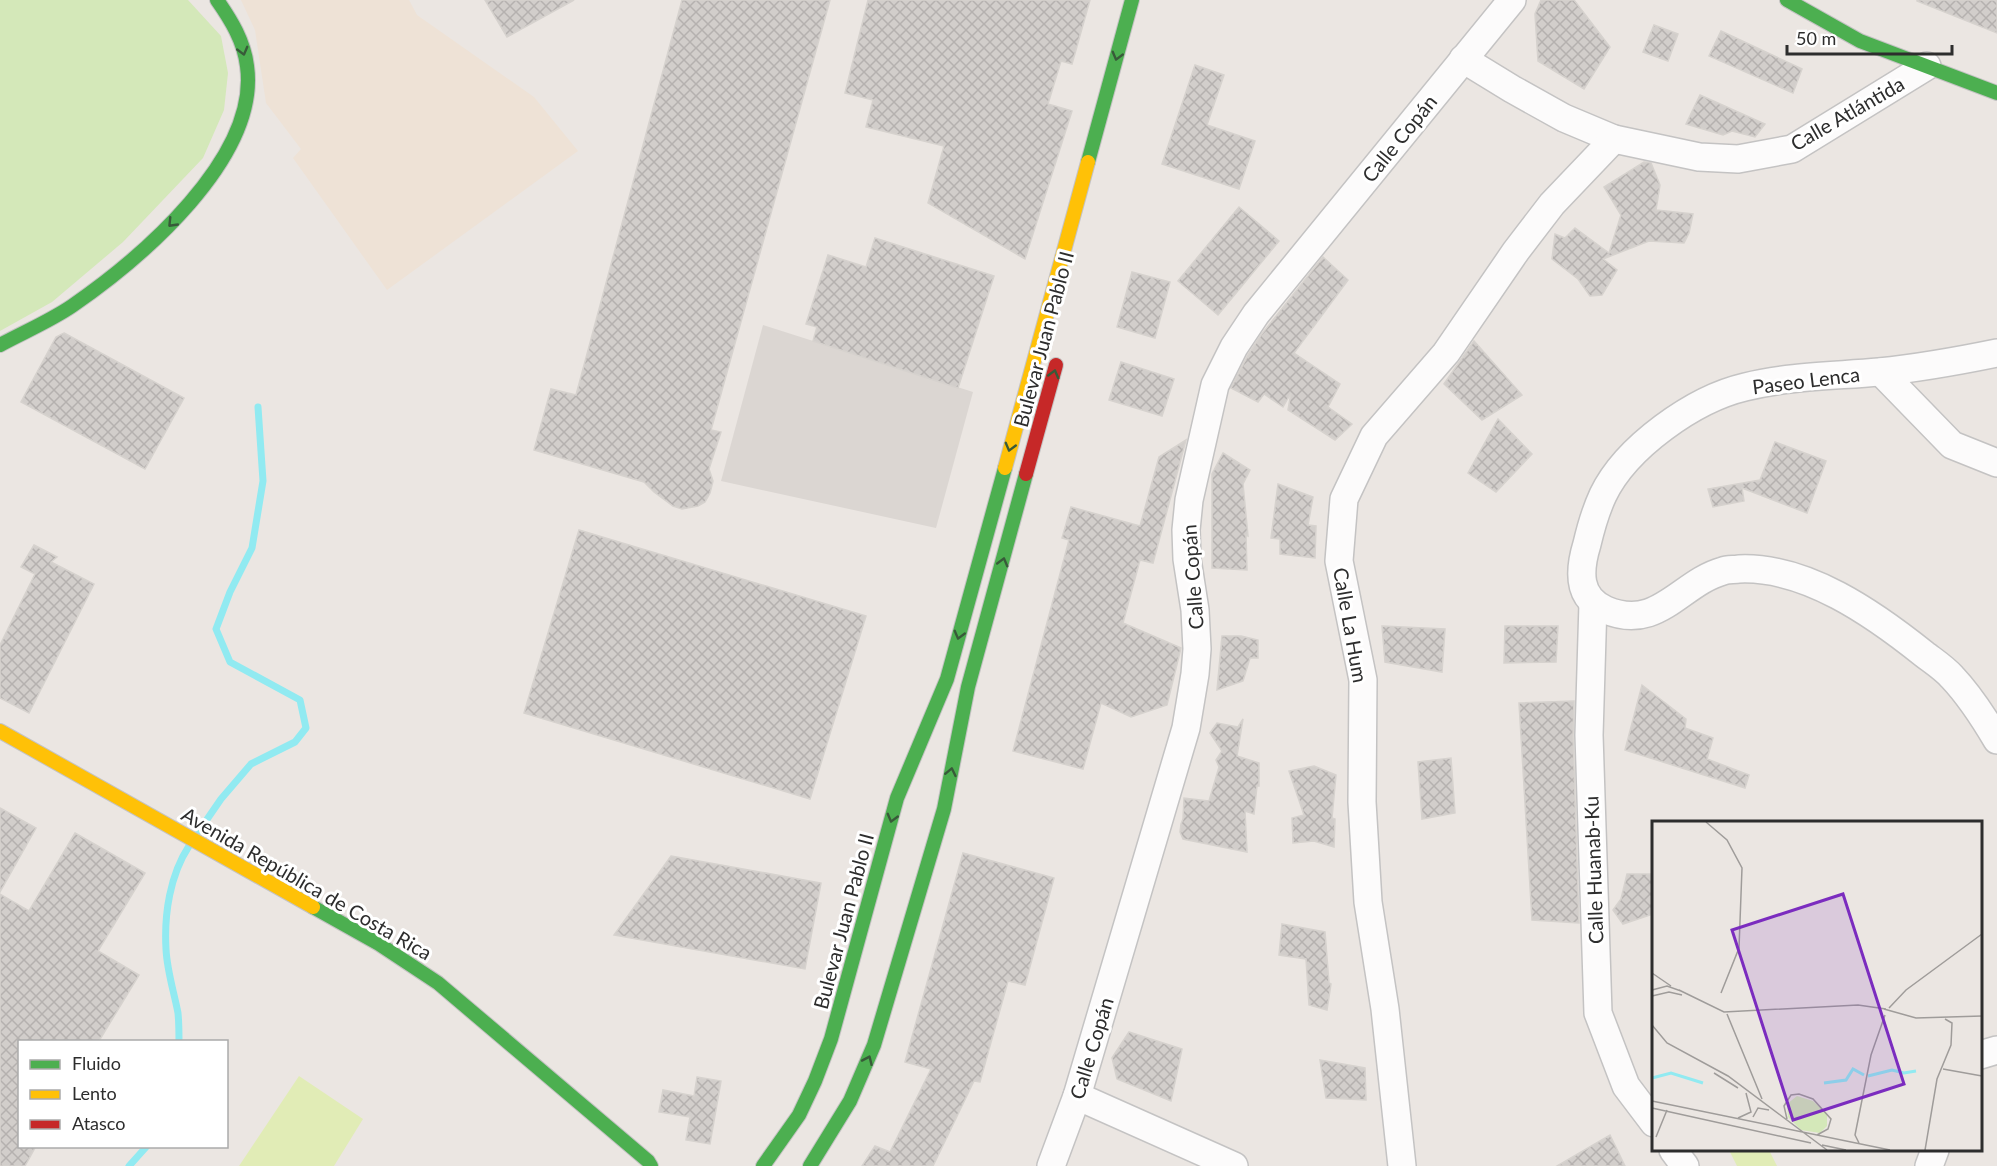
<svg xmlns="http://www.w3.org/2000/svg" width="1997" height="1166" font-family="Lato,sans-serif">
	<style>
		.education { fill: #eee2d6 }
		.park { fill: #d4e8b9 }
		.pitch { fill: #e1ecb6 }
		.plaza { fill: #dbd6d2 }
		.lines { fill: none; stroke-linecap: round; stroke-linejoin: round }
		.stream { stroke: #91eaf1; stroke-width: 7 }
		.building { fill: url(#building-cross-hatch); stroke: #d6d2ce; stroke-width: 1.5 }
		.street-casing { stroke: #c4c3c3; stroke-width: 30 }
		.fast-casing { stroke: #c4c3c3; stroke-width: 16 }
		.slow-casing { stroke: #c4c3c3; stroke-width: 16 }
		.jam-casing { stroke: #c4c3c3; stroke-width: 16 }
		.street { stroke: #fcfbfb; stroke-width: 27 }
		.fast { stroke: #4caf50; stroke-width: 14 }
		.slow { stroke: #ffc107; stroke-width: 14 }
		.jam { stroke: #c62828; stroke-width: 14 }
		.oneway { stroke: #385a39 }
		.labels { text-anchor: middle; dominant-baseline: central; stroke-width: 6; stroke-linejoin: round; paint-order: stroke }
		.street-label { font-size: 20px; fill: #2d2d2d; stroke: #fff }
		.inset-river { fill: none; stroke: #91eaf1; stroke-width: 3 }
		.inset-road { fill: none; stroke: #9f9c9a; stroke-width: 1.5 }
		.view { fill: #7b2cbf; fill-opacity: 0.15; stroke: #7b2cbf; stroke-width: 3 }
		.inset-edge { fill: none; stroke: #2d2d2d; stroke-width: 3 }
	</style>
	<defs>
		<pattern id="building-cross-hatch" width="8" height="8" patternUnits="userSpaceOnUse" patternTransform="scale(1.5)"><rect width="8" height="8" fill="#d2cecb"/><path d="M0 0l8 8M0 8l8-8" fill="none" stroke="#b5b1af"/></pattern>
	</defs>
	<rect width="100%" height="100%" fill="#ebe6e2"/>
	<!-- education -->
	<polygon class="education" points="241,0 409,0 417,15 534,97 578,151 387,290 293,158 301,149 266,103 255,30"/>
	<!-- park -->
	<polygon class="park" points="0,0 188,0 221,36 228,73 224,110 203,158 123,242 52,302 0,331"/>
	<!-- pitch -->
	<g class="pitch">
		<polygon points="299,1076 363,1119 334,1166 239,1166"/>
		<polygon points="1729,1150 1769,1150 1777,1166 1737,1166"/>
	</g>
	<!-- plaza -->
	<polygon class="plaza" points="763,325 973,392 936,528 721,481"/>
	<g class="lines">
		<!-- stream -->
		<g class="stream">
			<polyline points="199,831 221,799 251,764 295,742 306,728 300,700 230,662 216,629 230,592 252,548 263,481 258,407"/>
			<path d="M179,1042c0,-10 0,-19 -1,-29 -4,-21 -11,-42 -12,-64 -2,-35 4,-74 23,-103"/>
			<polyline points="129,1166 147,1146"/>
		</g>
	</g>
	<!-- building -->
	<g class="building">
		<polygon points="485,0 574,0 507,37"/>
		<polygon points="682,0 830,0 711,430 721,432 709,469 713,481 710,493 705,502 698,506 682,509 673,506 654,492 644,482 534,450 551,389 576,395"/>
		<polygon points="868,0 1090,0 1072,64 1061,61 1048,104 1072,111 1025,259 928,203 944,146 866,127 873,100 845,93"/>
		<polygon points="1541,0 1574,0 1610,47 1584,89 1538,61 1535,14"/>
		<polygon points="1917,0 1997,0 1997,33 1917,1"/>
		<polygon points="1654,25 1678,34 1668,61 1643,52"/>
		<polygon points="1721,31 1802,69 1793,93 1709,56"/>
		<polygon points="1195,65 1224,75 1207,125 1255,141 1239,189 1162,164"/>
		<polygon points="1700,95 1765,124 1755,137 1732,131 1723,135 1686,124"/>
		<polygon points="1644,162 1651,163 1660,185 1656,210 1693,214 1689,233 1684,243 1649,241 1603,259 1617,270 1602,295 1590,296 1578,279 1552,259 1555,234 1565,238 1575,228 1609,253 1621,215 1604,187"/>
		<polygon points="1239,207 1279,241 1218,315 1178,281"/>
		<polygon points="875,238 994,276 958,388 813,341 817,327 806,324 828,255 866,267"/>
		<polygon points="1323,257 1348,280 1294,353 1340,384 1328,407 1352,424 1335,440 1288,410 1291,393 1283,407 1264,394 1258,402 1231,388 1248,355 1261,335"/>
		<polygon points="1132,272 1170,282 1155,338 1117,327"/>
		<polygon points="64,333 184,398 145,469 21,402 56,337"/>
		<polygon points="1474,341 1522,395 1482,420 1444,384"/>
		<polygon points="1121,362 1174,379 1162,416 1109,400"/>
		<polygon points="1498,419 1532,454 1496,492 1468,473"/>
		<polygon points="1186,440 1153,563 1140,560 1123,623 1181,648 1167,705 1131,717 1101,703 1083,769 1013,751 1069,540 1062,538 1071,507 1140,526 1159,457"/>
		<polygon points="1775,442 1826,461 1807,513 1742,488 1744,501 1713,507 1708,489 1760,480"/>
		<polygon points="1223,453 1250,470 1243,484 1248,536 1246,535 1247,570 1212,568 1212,474"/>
		<polygon points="1278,484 1313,497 1308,525 1316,526 1315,558 1280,554 1280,539 1271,538"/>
		<polygon points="579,530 866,616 810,799 524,713"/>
		<polygon points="34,545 57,557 51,562 94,584 29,713 0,698 0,645 35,574 21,567"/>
		<polygon points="1382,626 1445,629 1442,672 1385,662"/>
		<polygon points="1505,626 1558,626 1556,662 1504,663"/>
		<polygon points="1222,636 1241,636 1258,640 1258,658 1250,658 1243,681 1217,690"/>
		<polygon points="1642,685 1686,719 1685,728 1713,738 1707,759 1749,775 1745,788 1625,750"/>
		<polygon points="1574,701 1573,736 1579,923 1532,920 1519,703"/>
		<polygon points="1243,719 1237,756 1259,763 1259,786 1257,786 1254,814 1245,811 1247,852 1183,839 1180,832 1181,824 1183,819 1184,798 1209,801 1219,767 1216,760 1222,751 1210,733 1217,723 1238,727"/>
		<polygon points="1451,758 1455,813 1422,819 1418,762"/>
		<polygon points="1314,766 1336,775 1332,818 1335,819 1334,847 1314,841 1293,843 1292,818 1304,815 1289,771"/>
		<polygon points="0,808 36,828 0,892"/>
		<polygon points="75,833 145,873 98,951 139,975 99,1041 20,1041 20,1146 36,1146 25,1166 0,1166 0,894 29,911"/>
		<polygon points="963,853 1054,878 1025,985 1008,981 980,1082 974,1081 933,1166 862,1166 875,1146 890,1152 931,1069 905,1062"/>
		<polygon points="671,856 821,883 805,969 614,935"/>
		<polygon points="1627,874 1653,874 1653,914 1623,924 1613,910 1621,899"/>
		<polygon points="1282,924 1325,932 1329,983 1331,984 1327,1010 1309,1005 1306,959 1279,955"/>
		<polygon points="1129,1032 1182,1049 1171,1101 1117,1079 1112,1058"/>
		<polygon points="1320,1060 1365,1068 1366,1100 1326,1098"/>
		<polygon points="697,1077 721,1081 710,1144 686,1140 690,1117 659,1112 663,1090 694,1096"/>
		<polygon points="1610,1135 1625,1166 1557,1166"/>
	</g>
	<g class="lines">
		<!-- street casing -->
		<g class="street-casing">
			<g id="street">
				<polyline points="1463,59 1512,89 1564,118 1614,139 1699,157 1738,159 1792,149 1927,66"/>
				<path d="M1997,353c-39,8 -78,15 -118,19 -45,4 -90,4 -134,15 -51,12 -119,60 -142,108 -7,15 -12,32 -16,49 -8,26 -10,54 19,66 52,22 74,-27 117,-39 5,-2 11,-1 16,-2 67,-3 135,45 185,85 9,7 20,14 28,23 18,19 32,41 45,63"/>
				<polyline points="1881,372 1952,445 1997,463"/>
				<polyline points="1593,603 1589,735 1598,1013 1626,1086 1654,1123"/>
				<polyline points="1980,1055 1997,1050"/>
				<polyline points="1077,1096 1234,1166"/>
				<polyline points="1673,1150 1685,1166"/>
				<polyline points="1051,1166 1077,1096 1186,728 1195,674 1197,649 1195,610 1187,559 1186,530 1189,500 1215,385 1234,347 1256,314 1512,0"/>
				<polyline points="1402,1166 1385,1009 1368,902 1362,802 1363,680 1339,561 1344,499 1374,436 1446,353 1516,251 1552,204 1614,139"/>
				<polyline points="1929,1166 1935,1150"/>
			</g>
		</g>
		<!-- fast casing -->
		<g class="fast-casing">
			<g id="fast">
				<polyline points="1787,0 1860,41 1997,93"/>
				<polyline points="1088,162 1132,0"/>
				<path d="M0,345c24,-13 50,-24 72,-39 68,-47 188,-148 175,-240 -3,-25 -16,-46 -30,-66"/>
				<polyline points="313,907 379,944 438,983 648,1161 651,1166"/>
				<polyline points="763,1166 799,1115 815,1081 831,1039 897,798 947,679 1005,468"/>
				<polyline points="810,1166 850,1101 874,1045 944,809 968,687 1026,474"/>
			</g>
		</g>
		<!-- slow casing -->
		<g class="slow-casing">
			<g id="slow">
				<polyline points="1005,468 1088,162"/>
				<polyline points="0,731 313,907"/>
			</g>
		</g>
		<!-- jam casing -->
		<g class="jam-casing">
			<polyline id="jam" points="1026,474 1056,365"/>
		</g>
		<!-- street -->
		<use href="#street" class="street"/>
		<!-- fast -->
		<use href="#fast" class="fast"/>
		<!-- slow -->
		<use href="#slow" class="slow"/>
		<!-- jam -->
		<use href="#jam" class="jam"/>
	</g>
	<!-- one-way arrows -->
	<defs><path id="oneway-chevron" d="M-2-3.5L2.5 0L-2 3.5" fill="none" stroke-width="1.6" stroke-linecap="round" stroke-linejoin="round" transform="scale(1.5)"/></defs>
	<g class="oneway">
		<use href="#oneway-chevron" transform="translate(243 51) rotate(75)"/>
		<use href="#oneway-chevron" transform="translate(1117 56) rotate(105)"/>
		<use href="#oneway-chevron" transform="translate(172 223) rotate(134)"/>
		<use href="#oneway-chevron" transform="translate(1054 374) rotate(-75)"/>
		<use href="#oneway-chevron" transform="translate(1010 447) rotate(105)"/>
		<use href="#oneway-chevron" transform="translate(1003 562) rotate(-75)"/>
		<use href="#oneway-chevron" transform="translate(959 635) rotate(105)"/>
		<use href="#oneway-chevron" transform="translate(951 772) rotate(-78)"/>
		<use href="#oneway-chevron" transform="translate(892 818) rotate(105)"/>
		<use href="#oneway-chevron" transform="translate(868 1060) rotate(-66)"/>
	</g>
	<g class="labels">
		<!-- street labels -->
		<g class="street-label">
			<text transform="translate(1847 113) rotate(-30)">Calle Atlántida</text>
			<text transform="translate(1399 138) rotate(-51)">Calle Copán</text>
			<text transform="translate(1043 339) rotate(-75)">Bulevar Juan Pablo II</text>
			<text transform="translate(1806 380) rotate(-7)">Paseo Lenca</text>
			<text transform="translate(1192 577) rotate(-94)">Calle Copán</text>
			<text transform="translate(1351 625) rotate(80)">Calle La Hum</text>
			<text transform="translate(1593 870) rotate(-92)">Calle Huanab-Ku</text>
			<text transform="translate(307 883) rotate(30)">Avenida República de Costa Rica</text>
			<text transform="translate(843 921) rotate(-75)">Bulevar Juan Pablo II</text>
			<text transform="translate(1091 1048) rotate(-73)">Calle Copán</text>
		</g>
	</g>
	<!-- overview -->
	<g transform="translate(1652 821)">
		<rect width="330" height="330" fill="#ebe6e2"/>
		<path d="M145,275l16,5 14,13v12l-7,7 -19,-3 -13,-13 -1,-13z" fill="#d4e8b9"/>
		<path class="inset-river" d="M216,255l24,-6 12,3 12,-2M0,257l19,-5 32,10M172,262l22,-3 7,-11 11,6"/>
		<path class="inset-road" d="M54,1l21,18 15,28 -3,80 -18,45M0,152l19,13M0,169l15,-4 14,5M27,169l45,22 134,-7 28,4M0,175l17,-4 13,3M237,187l17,-18 76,-56M232,188l32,9 66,-2M75,193l35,85M0,204l15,18 61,33 99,74M291,248l39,7M62,252l24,15M0,280l238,49M0,287l159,35M101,296l5,-9 11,2M86,297l13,-6 -5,-19M135,298l-3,-13 7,-11 8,-1 14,5 18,20 -3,10 -11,6M4,316l11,-27M207,322l-4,-8 16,-80 14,-40M170,324l24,5M273,329l12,-71 14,-34 1,-22 -7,-4"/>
		<path class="view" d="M191,73l61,190 -111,36 -61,-190z"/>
		<rect width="330" height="330" class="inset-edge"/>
	</g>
	<!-- legend -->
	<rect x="18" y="1040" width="210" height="108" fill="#ffffff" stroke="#ababab" stroke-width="1.5"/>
	<rect x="30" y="1060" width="30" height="9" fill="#4caf50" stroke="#ababab" stroke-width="1.5"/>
	<text x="72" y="1070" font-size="18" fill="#2d2d2d">Fluido</text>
	<rect x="30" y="1090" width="30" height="9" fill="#ffc107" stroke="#ababab" stroke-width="1.5"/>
	<text x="72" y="1100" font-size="18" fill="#2d2d2d">Lento</text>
	<rect x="30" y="1120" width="30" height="9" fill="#c62828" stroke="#ababab" stroke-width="1.5"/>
	<text x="72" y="1130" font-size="18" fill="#2d2d2d">Atasco</text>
	<!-- scale -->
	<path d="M1787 45v9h165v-9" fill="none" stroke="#2d2d2d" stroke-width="3"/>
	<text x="1796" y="45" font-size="18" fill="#2d2d2d" stroke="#ffffff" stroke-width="4.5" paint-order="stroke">50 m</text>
</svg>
